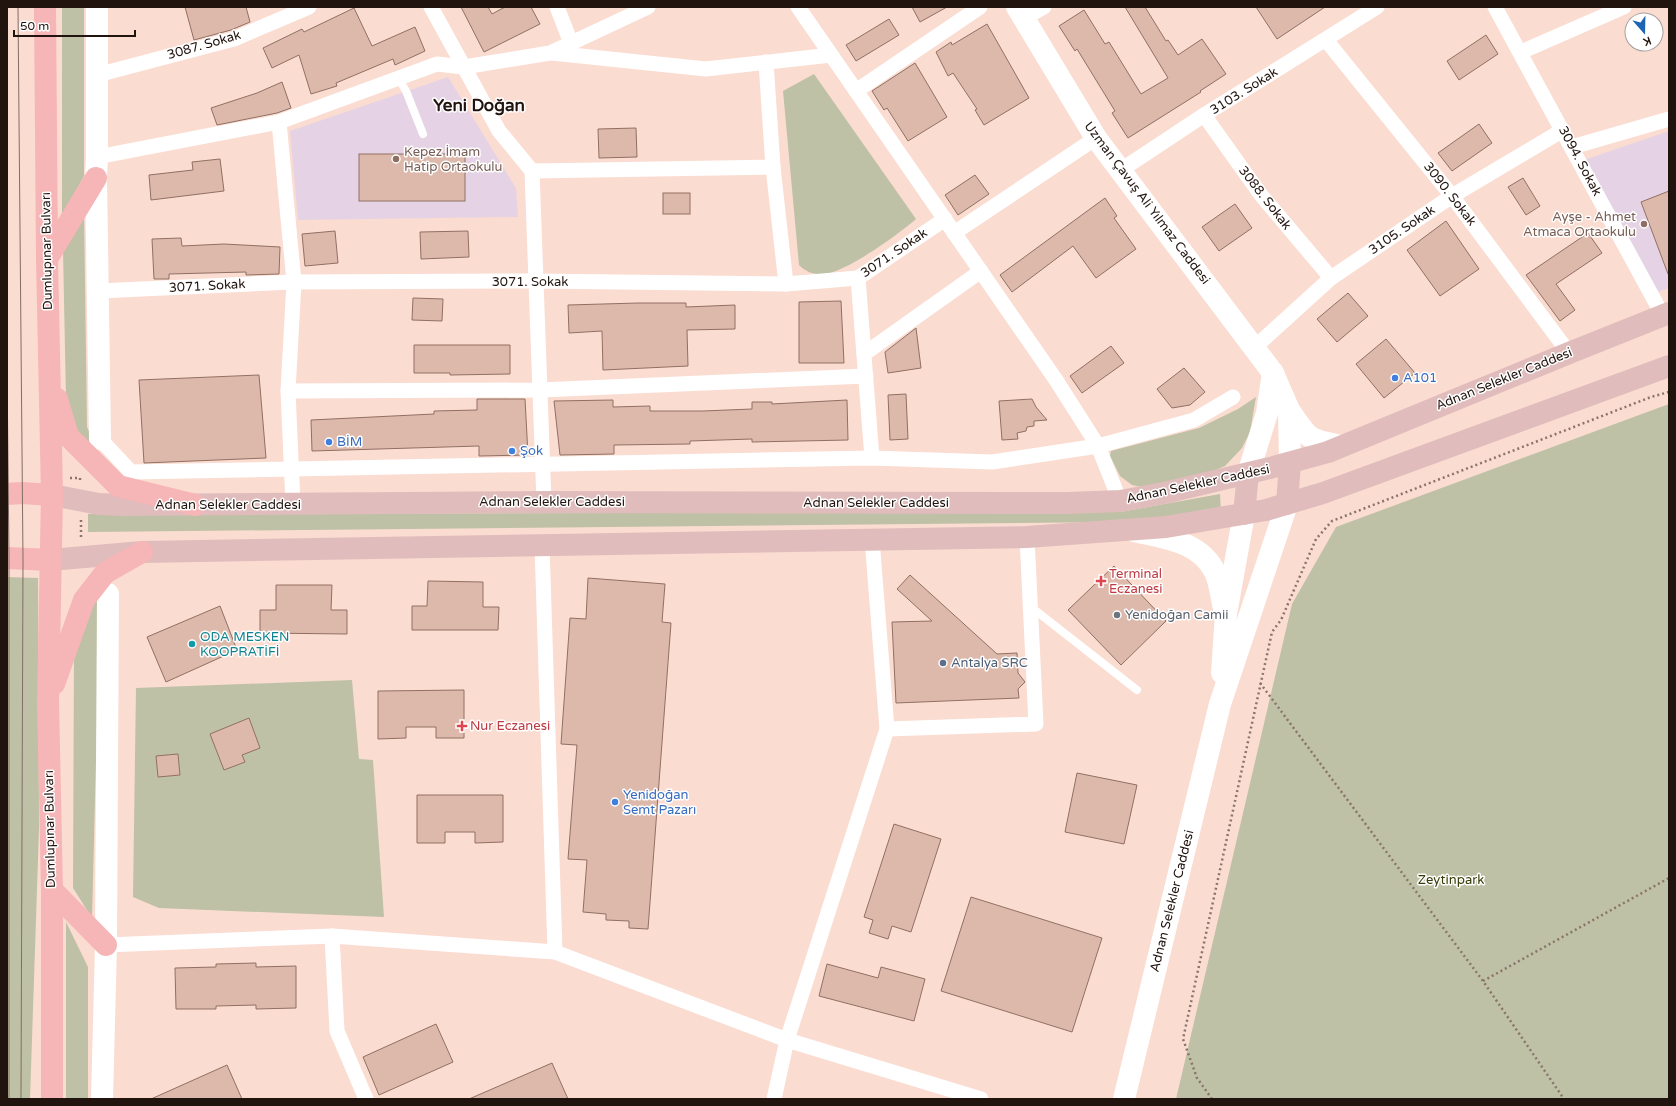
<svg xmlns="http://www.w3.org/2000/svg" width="1676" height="1106" font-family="'Varela Round',sans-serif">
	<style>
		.education { fill: #e5d3e5 }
		.green { fill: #bec1a5 }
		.building { fill: #ddb9ab; stroke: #917063 }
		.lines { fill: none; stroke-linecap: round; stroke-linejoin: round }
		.path { stroke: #8a746c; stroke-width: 2.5; stroke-dasharray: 2 3; stroke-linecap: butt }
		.lane { stroke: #fff; stroke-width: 8 }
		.street { stroke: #fff; stroke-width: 15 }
		.secondary { stroke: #fff; stroke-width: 22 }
		.primary { stroke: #e1bcbc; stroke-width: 22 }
		.highway { stroke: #f6b5b6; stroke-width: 22 }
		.tram { stroke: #826d65; stroke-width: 1 }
		.education-dot { fill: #8d6e63; stroke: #fff; stroke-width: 1.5 }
		.shop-dot { fill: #3f7fe0; stroke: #fff; stroke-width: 1.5 }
		.health-dot { fill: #e0444e; stroke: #fff; stroke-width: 1.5 }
		.worship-dot { fill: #6b7280; stroke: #fff; stroke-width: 1.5 }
		.culture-dot { fill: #0f9aa8; stroke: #fff; stroke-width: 1.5 }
		.service-dot { fill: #5c6f8a; stroke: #fff; stroke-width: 1.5 }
		.labels { text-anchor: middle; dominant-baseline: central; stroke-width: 3; stroke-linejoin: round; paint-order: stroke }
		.street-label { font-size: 13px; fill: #21140f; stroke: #fff }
		.education-label { font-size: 13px; fill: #785e54; stroke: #fff; text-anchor: start }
		.shop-label { font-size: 13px; fill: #366cbe; stroke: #fff; text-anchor: start }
		.health-label { font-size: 13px; fill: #be3a42; stroke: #fff; text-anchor: start }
		.worship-label { font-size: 13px; fill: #5b616d; stroke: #fff; text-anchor: start }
		.culture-label { font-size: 13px; fill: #0d838f; stroke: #fff; text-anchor: start }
		.service-label { font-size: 13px; fill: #4e5e75; stroke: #fff; text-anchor: start }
		.park-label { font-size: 13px; fill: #383b06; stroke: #fff }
		.district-label { font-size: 17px; font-weight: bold; fill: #21140f; stroke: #fff }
	</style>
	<rect width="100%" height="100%" fill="#fbdcd1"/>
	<!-- education -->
	<g class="education">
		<polygon points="448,77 516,188 518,217 298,220 290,131"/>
		<polygon points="1669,131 1669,288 1655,293 1584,160"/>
	</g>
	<!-- green -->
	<g class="green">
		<polygon points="62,7 84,7 84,176 62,215"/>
		<path d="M814,74l102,145c-17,15 -71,54 -92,55 -10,1 -18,-2 -25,-9l-16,-174z"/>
		<polygon points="84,211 87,427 97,448 75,434 66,399 63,250"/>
		<polygon points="1256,397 1250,432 1242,448 1225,466 1194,479 1146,488 1132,485 1120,476 1110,456 1111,451 1199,428 1238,409"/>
		<polygon points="1669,404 1669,1099 1176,1099 1292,604 1336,527"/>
		<polygon points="1220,494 1221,513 1118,522 88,532 88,514 1120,512"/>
		<polygon points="7,577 38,578 39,829 30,1099 7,1099"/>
		<polygon points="93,598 100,604 92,918 73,888 74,645"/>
		<polygon points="352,680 359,759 373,760 384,917 159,908 133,897 136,688"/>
		<polygon points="66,922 88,967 88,1099 66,1099"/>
	</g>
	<!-- building -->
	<g class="building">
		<polygon points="185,7 246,7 250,22 231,30 194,40"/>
		<polygon points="461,7 488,7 492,14 505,7 531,7 540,24 484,52"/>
		<polygon points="912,7 947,7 920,22"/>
		<polygon points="1125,7 1145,7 1166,41 1168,40 1178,55 1202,39 1226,74 1200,91 1201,92 1128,138 1112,113 1115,111 1077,49 1075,51 1059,26 1084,10 1105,44 1109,42 1141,94 1168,78"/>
		<polygon points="1256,7 1325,7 1277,39"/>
		<polygon points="354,8 372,46 415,27 425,51 395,65 393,59 336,83 337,86 311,94 299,55 272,68 263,48 302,29 304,32"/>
		<polygon points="889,19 899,35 856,61 846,45"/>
		<polygon points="987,24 1029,98 984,125 975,110 977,109 953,73 948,76 936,52 951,42 952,45"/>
		<polygon points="1486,35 1498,54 1459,80 1447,61"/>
		<polygon points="915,63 947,117 908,141 887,108 884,110 872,91"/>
		<polygon points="282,82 291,108 277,113 217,125 211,108 257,93"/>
		<polygon points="1479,124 1492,143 1452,171 1438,153"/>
		<polygon points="636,128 637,157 599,158 598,129"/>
		<rect x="359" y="154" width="106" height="47"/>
		<polygon points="220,159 224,191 151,200 149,175 193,170 192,162"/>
		<polygon points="975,175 989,194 958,215 945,195"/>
		<polygon points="1523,178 1540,206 1526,215 1508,187"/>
		<polygon points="1669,191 1669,274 1668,274 1641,202"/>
		<rect x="663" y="193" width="27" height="21"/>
		<polygon points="1105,198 1117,216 1114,218 1136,249 1096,278 1073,246 1012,292 1000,275"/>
		<polygon points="1235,204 1252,228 1219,251 1202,227"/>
		<polygon points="1446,221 1479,269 1440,296 1407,250"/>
		<polygon points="335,231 338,263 305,266 302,234"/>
		<polygon points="468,231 469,257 421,259 420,232"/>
		<polygon points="1588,233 1602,253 1556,284 1575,310 1560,321 1526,275"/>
		<polygon points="181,238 182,246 224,244 280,247 279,274 246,275 246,272 169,274 169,279 154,279 152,239"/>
		<polygon points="1348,293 1368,316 1337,342 1317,319"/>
		<polygon points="413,298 443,299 442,321 412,320"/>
		<polygon points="841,301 844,363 799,363 799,302"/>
		<polygon points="638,303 686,303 686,307 735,305 735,329 687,330 688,366 603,370 602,331 569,333 568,305"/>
		<polygon points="916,328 921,368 888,373 885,352"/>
		<polygon points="1386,339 1415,373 1384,398 1356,364"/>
		<polygon points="414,345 510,345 510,374 450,375 450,373 414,373"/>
		<polygon points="1111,346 1124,363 1082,393 1070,376"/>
		<polygon points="1184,368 1205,392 1190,405 1172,408 1157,389"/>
		<polygon points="259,375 266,458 144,463 139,380"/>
		<polygon points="906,394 908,439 890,440 888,395"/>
		<polygon points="477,399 525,399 528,455 479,456 479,446 312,451 311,420 434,414 434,411 477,410"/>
		<polygon points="1032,399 1036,407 1047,420 1034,421 1034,426 1027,427 1026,431 1017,433 1018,439 1002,440 999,401"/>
		<polygon points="613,400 613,407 650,406 650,411 703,411 752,409 752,402 772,402 772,404 847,400 848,440 752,442 752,439 690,441 690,444 614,445 614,454 560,455 554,401"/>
		<polygon points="1114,566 1166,621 1121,665 1068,610"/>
		<polygon points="910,575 997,654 1017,653 1018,673 1025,682 1018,689 1019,698 896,703 892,622 932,621 897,589"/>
		<polygon points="588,578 665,584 662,622 671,623 648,929 629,928 629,921 606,920 606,914 583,912 587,860 568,859 577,745 561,744 570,618 586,619"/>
		<polygon points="428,581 483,582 483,607 499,607 498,630 412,630 412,606 427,606"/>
		<polygon points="276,585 332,585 331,610 347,610 347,634 260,633 260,610 276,610"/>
		<polygon points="220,606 237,650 166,682 147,637"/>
		<polygon points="464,690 464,738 436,738 436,727 406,727 406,738 378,739 378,691"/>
		<polygon points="249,718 260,748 242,755 245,762 224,770 210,734"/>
		<polygon points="178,754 180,775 158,777 156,756"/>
		<polygon points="1077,773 1137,785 1124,844 1065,832"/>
		<polygon points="417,795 503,795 503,842 475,843 475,832 445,832 445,843 417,843"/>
		<polygon points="894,824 941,839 911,932 892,926 888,939 869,933 873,920 864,917"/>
		<polygon points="971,897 1102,938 1072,1032 941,991"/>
		<polygon points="256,963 256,967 296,966 296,1008 256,1009 256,1005 216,1006 216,1009 176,1009 175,968 216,967 216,964"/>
		<polygon points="827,964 878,978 881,967 925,979 914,1021 819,996"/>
		<polygon points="436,1024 453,1062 379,1095 363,1057"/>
		<polygon points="552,1063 568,1099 469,1099"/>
		<polygon points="227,1065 242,1099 151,1099"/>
	</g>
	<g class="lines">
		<!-- path -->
		<g class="path">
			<polyline points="70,478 80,478 80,483"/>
			<polyline points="81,520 81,539"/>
			<polyline points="1260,683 1483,981 1564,1099"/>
			<polyline points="1483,981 1669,878"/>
			<polyline points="1212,1099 1197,1078 1183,1039 1272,632 1281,620 1316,539 1332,521 1651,397 1669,392"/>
		</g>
		<!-- lane -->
		<g class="lane">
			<polyline points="398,78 406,91 423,134"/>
			<polyline points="1031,607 1137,690"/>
		</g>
		<!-- street -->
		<g class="street">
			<polyline points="431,7 499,131 532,171 544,502"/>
			<polyline points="557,7 571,43"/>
			<polyline points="798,7 1056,380 1098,446 1120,501"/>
			<polyline points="1495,7 1663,316"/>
			<polyline points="1024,18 1044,7"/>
			<polyline points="1326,40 1452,196 1569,353"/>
			<polyline points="1521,52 1624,7"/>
			<polyline points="552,53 706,69 831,55"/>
			<polyline points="766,62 773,167 786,284"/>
			<polyline points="97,75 234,39 309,7"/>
			<polyline points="856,91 980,7"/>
			<polyline points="1204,115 1261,195 1331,278"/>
			<polyline points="279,122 294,282 288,391 293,504"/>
			<polyline points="1572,147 1669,119"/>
			<polyline points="97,157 279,122 437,64 464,67 550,53 648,7"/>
			<polyline points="1121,170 1204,115 1377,7"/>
			<polyline points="532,171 773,167"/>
			<polyline points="954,233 1096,138"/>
			<polyline points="858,278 872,458"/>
			<polyline points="98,291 294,282 536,281 786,284 858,278 945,219"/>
			<polyline points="1254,348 1331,278 1452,196 1563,130"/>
			<polyline points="864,354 981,271"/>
			<polyline points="288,391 540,390 866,376"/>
			<polyline points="100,439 131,472 872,458 992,462 1098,446 1194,420 1233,397"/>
			<polyline points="542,545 555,952"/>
			<polyline points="887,729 1036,724 1027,537"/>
			<polyline points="332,936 337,1031 366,1099"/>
			<polyline points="106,945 332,936 555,952 787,1040 981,1099"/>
			<polyline points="774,1099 787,1040 887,729 872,539"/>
		</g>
		<!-- secondary -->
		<g class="secondary">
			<polyline points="97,7 97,157 96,178 100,439"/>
			<polyline points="1017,7 1096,138 1273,373"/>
			<path d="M1289,410c20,29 18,30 53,36"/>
			<polyline points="1248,474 1267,413 1273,373 1289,410 1290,463"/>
			<path d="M1134,531c30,7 66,10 81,41 5,10 6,25 9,36"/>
			<polyline points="1222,673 1226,614 1244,514"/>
			<polyline points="102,1099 106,945 108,594"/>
			<polyline points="1124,1099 1220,704 1287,504"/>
		</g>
		<!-- primary -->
		<g class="primary">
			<polyline points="52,495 99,504 120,505 544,502 1068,503 1120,501 1164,493 1270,468 1328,452 1569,353 1669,313"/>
			<polyline points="1287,504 1290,463"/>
			<polyline points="1244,514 1248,474"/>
			<polyline points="50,560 142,552 1027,537 1166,527 1266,510 1323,493 1669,366"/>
		</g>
		<!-- highway -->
		<g class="highway">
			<polyline points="45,7 47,259 52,495 48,702 52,890 52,1099"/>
			<polyline points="47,259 96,178"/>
			<polyline points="57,399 68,436 118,486 195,505"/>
			<polyline points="7,494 22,493 52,495"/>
			<polyline points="7,558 50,560"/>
			<polyline points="54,684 84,600 105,573 142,552"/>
			<polyline points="52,890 106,945"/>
		</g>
		<!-- tram -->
		<g class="tram">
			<polyline points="18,7 23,560 21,1099"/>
			<polyline points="7,368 9,558 9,1099"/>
		</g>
	</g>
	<!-- markers -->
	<g class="education-dot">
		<circle cx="396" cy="159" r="4"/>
		<circle cx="1644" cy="224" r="4"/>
	</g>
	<g class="shop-dot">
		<circle cx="1395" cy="378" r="4"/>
		<circle cx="329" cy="442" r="4"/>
		<circle cx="512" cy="451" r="4"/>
		<circle cx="615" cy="802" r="4"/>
	</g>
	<g class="health-dot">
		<path d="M1099 575h4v4h4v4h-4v4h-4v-4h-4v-4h4z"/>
		<path d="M460 720h4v4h4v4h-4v4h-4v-4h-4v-4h4z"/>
	</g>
	<circle class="worship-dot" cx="1117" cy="615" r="4"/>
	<circle class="culture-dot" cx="192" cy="644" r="4"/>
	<circle class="service-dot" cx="943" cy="663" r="4"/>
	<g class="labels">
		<!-- street labels -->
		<g class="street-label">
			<text transform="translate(204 45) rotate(-16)">3087. Sokak</text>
			<text transform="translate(1244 91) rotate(-32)">3103. Sokak</text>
			<text transform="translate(1580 161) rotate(62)">3094. Sokak</text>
			<text transform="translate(1450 194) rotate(52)">3090. Sokak</text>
			<text transform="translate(1265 198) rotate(52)">3088. Sokak</text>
			<text transform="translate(1147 203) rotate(53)">Uzman Çavuş Ali Yılmaz Caddesi</text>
			<text transform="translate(1402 230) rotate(-34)">3105. Sokak</text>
			<text transform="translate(47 251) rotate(-91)">Dumlupınar Bulvarı</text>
			<text transform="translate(894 253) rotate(-34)">3071. Sokak</text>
			<text x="530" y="282">3071. Sokak</text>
			<text transform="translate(207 286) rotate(-3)">3071. Sokak</text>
			<text transform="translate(1504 379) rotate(-22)">Adnan Selekler Caddesi</text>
			<text transform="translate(1198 484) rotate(-12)">Adnan Selekler Caddesi</text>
			<text x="552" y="502">Adnan Selekler Caddesi</text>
			<text x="876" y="503">Adnan Selekler Caddesi</text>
			<text x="228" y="505">Adnan Selekler Caddesi</text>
			<text transform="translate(50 829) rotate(-91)">Dumlupınar Bulvarı</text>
			<text transform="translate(1172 901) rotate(-76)">Adnan Selekler Caddesi</text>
		</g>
		<!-- education labels -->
		<g class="education-label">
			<text x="404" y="152">Kepez İmam<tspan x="404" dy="15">Hatip Ortaokulu</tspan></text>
			<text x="1636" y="217" text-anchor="end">Ayşe - Ahmet<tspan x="1636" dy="15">Atmaca Ortaokulu</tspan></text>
		</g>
		<!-- shop labels -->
		<g class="shop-label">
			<text x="1403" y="378">A101</text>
			<text x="337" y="442">BİM</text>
			<text x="520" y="451">Şok</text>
			<text x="623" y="795">Yenidoğan<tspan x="623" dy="15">Semt Pazarı</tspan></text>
		</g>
		<!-- health labels -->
		<g class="health-label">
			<text x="1109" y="574">Terminal<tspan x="1109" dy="15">Eczanesi</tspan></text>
			<text x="470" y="726">Nur Eczanesi</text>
		</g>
		<!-- worship labels -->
		<g class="worship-label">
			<text x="1125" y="615">Yenidoğan Camii</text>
		</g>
		<!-- culture labels -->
		<g class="culture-label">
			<text x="200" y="637">ODA MESKEN<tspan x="200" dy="15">KOOPRATİFİ</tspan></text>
		</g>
		<!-- service labels -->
		<g class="service-label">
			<text x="951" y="663">Antalya SRC</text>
		</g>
		<!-- park labels -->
		<g class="park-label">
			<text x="1451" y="880">Zeytinpark</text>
		</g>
		<!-- district labels -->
		<g class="district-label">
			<text x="479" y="105">Yeni Doğan</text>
		</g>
	</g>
	<!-- border -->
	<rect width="1676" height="1106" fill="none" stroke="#21140f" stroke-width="16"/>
	<!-- north arrow -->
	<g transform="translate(1644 32) rotate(160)"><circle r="19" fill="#ffffff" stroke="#a6a19f"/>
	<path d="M0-3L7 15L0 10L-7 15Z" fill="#1e64b4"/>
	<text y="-6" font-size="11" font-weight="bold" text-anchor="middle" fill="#21140f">K</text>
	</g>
	<!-- scale -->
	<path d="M14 30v6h121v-6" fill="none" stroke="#21140f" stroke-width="2"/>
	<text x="20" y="30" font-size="12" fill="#21140f" stroke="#ffffff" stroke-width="3" paint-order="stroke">50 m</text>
</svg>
